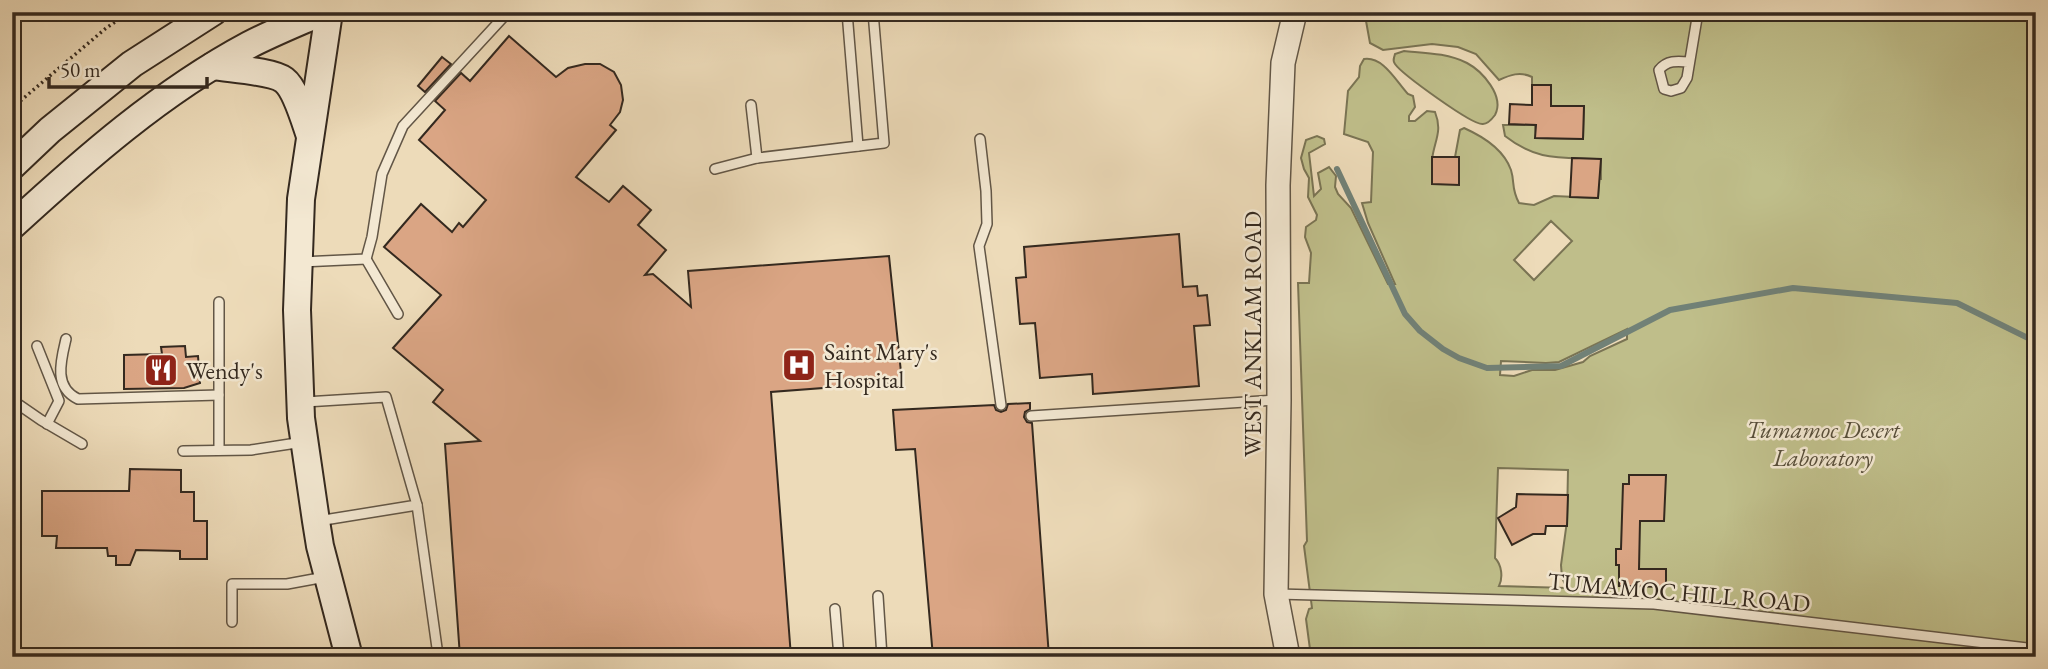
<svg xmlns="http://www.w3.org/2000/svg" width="2048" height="669" font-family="'EB Garamond',serif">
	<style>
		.green { fill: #bfbe8a; stroke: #7a7454; stroke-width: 2; fill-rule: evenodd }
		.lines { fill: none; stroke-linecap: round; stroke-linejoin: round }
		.stream { stroke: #718177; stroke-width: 6 }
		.building { fill: #daa584; stroke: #34291f; stroke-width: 2 }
		.service-casing { stroke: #625646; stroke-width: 12 }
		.tertiary-casing { stroke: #625646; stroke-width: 26 }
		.secondary-casing { stroke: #34291f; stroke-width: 30 }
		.path { stroke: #34291f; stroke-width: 3.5; stroke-dasharray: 2 3.5; stroke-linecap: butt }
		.service { stroke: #f3e8d2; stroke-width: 9 }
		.tertiary { stroke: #f3e8d2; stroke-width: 23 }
		.secondary { stroke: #f3e8d2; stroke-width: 26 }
		.labels { text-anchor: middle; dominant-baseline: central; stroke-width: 5; stroke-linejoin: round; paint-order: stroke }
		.street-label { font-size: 24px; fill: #34291f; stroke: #f3e8d2 }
		.poi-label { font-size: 24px; fill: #34291f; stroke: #f3e8d2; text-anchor: start }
		.park-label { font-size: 24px; font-style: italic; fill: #574e3a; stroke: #f3e8d2 }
	</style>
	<rect width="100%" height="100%" fill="#eddbb9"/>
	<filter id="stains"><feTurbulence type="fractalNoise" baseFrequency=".00286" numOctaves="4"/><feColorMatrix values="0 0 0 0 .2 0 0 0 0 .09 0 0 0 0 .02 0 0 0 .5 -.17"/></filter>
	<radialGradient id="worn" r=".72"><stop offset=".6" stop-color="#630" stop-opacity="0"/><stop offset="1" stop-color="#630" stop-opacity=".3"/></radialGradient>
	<!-- green -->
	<g class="green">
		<path d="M1360,12h676v645h-725l-5,-38 3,-10 3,-1 -8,-62 3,-5 -9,-258h11l2,-30 -6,-16 1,-10 10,-7 1,-5 -9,-18 1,-19 -5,-9 -3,-11 5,-18 11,-4 7,3 1,5 -16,9 5,43 7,-7 -3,-16 11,-6 7,9 -1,11 3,7 13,14 37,76h7l-27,-61 -6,-20 9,-1 2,-50 -5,-10 -24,-8 4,-43 11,-14 1,-11 4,-7c19,-3 32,22 44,35l5,2 2,11 -6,9v5h6l12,-10 8,1c8,20 -1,29 -3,48 0,8 0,16 0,24h27v-26l-4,-1 5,-27 4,-2c18,8 40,22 47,42 4,13 0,18 8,33l15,2 20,-9 44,2 1,-19h2v-20c-40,-2 -63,3 -96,-23l-2,-11h32l1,13 47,1 1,-33h-33v-21h-19v-8c-12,-6 -22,-2 -33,3l-23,-26 -18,-7 -26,-3 -49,6 -13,-7 -4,-22zM1551,221l21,20 -38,39 -20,-20zM1627,329v10l-37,17 -7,6 -28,8h-23l-18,6 -14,-1 1,-14 45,2 13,-1zM1498,468l70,2 -1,51 -6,44 1,13 5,10 -68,-2c4,-8 3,-21 -4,-28z"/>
		<path d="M1404,51c21,2 43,2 63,12 15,8 38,33 28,52 -3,4 -7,9 -12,9 -10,2 -81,-50 -88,-60 -3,-4 -1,-5 0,-10z"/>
	</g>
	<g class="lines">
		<!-- stream -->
		<polyline class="stream" points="1337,169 1405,314 1420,331 1443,349 1459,358 1487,368 1561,366 1670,310 1793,288 1957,303 2036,342"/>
	</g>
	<!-- building -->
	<g class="building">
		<polygon points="509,36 556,77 568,68 585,64 600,64 614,72 621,85 623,100 620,112 610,125 616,130 576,177 609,202 623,186 651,210 638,225 666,250 645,275 653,274 691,307 688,271 889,256 902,382 771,392 791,657 460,657 445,444 480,441 433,402 443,390 393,348 441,295 384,247 421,204 452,232 459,223 463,227 486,200 419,140 445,110 435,101 461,73 470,81"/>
		<polygon points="442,57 451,64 425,92 418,86"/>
		<polygon points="1532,85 1551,85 1551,106 1584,106 1583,139 1535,138 1536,125 1509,124 1510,104 1532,105"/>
		<polygon points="1432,157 1459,157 1459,185 1432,184"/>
		<polygon points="1572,158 1601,159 1598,198 1570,197"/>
		<polygon points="1179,234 1183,287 1197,286 1198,296 1207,295 1210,325 1194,326 1199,386 1093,394 1092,374 1040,378 1035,323 1020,324 1016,278 1026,277 1024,247"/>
		<polygon points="185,346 186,357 198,356 200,383 184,388 124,389 124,355 162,354 161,347"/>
		<polygon points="1030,403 1030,409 1025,412 1024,417 1027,422 1032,423 1049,657 933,657 915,449 896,450 893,410 994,405 996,410 1001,412 1006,410 1008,404"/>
		<polygon points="130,469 181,470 181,492 194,492 194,521 207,521 207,559 180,559 180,551 136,550 130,565 116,565 116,556 108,556 107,548 56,548 57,536 42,536 42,491 129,491"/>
		<polygon points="1629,475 1666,475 1664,521 1640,521 1639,569 1666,569 1666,587 1619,586 1619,565 1616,565 1616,549 1621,549 1623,484 1629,484"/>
		<polygon points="1517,494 1568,495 1567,526 1546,526 1545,534 1533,534 1512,545 1498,518 1516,507"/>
	</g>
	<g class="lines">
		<!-- service casing -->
		<g class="service-casing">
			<g id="service">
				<polyline points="847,12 858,146"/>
				<path d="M1689,62c-12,-1 -22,-2 -30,8l5,19 7,2 10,-3 6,-10 11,-66"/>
				<polyline points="751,105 757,158"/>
				<polyline points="980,139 986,191 987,224 979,246 1001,405"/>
				<polyline points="715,169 757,158 884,143 873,12"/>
				<polyline points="366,259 398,314"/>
				<polyline points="301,262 366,259 372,237 382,174 403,126 508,12"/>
				<path d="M66,339c-5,21 -13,48 12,60l141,-4"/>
				<polyline points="37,346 59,401 47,424"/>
				<polyline points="12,400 41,420 82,444"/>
				<polyline points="305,402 386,397 417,505 318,521"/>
				<polyline points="1031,416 1277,400"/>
				<polyline points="219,450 219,302"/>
				<polyline points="183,451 251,450 303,442"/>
				<polyline points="417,505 438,655"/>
				<polyline points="1277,594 1654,604 2036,649"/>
				<polyline points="878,596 882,657"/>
				<polyline points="835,609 839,657"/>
				<polyline points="232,622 232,584 287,584 325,577"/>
			</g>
		</g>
		<!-- tertiary casing -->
		<g class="tertiary-casing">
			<polyline id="tertiary" points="1288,657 1276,594 1279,400 1278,185 1283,63 1295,12"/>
		</g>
		<!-- secondary casing -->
		<g class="secondary-casing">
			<g id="secondary">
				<polyline points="329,12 301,199 297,310 301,418 316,521 320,546 349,657"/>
				<path d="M213,66c17,3 59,5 71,14 12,9 21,42 26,56"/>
				<polyline points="12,166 50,130 132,64 213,12"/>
				<path d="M12,226c73,-67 149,-134 237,-181 23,-12 48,-22 73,-33"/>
			</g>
		</g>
		<!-- path -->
		<polyline class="path" points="12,108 105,29 129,12"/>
		<!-- service -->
		<use href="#service" class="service"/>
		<!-- tertiary -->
		<use href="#tertiary" class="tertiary"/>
		<!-- secondary -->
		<use href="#secondary" class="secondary"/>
	</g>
	<!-- icons -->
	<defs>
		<g id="hospital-square" transform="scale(1.75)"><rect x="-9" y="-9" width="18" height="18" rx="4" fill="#8f2418" stroke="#f3e8d2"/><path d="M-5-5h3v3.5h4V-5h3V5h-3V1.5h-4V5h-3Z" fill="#fff"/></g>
		<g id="restaurant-square" transform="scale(1.75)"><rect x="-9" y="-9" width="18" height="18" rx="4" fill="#8f2418" stroke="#f3e8d2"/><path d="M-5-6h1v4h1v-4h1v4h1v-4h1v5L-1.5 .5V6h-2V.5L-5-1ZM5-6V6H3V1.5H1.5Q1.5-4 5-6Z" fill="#fff"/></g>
	</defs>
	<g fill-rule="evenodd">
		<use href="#hospital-square" x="799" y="365"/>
		<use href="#restaurant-square" x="161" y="370"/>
	</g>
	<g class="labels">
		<!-- street labels -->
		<g class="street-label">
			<text transform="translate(1252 334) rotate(-90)">WEST ANKLAM ROAD</text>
			<text transform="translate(1679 592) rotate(5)">TUMAMOC HILL ROAD</text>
		</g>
		<!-- poi labels -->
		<g class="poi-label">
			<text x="824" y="351">Saint Mary's<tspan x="824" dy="28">Hospital</tspan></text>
			<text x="186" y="370">Wendy's</text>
		</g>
		<!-- park labels -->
		<g class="park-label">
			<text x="1823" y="429">Tumamoc Desert<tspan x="1823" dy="28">Laboratory</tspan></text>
		</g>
	</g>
	<!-- margin -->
	<rect width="2048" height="669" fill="none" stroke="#eddbb9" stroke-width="42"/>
	<rect x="14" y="14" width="2020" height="641" fill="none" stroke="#34291f" stroke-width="3.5"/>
	<rect x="21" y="21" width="2006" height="627" fill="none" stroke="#34291f" stroke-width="2"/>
	<!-- scale -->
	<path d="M49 77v10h158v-10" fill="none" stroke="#34291f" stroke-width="3.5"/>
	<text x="60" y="77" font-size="21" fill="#34291f" stroke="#f3e8d2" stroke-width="5" paint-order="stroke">50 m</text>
	<rect width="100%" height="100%" filter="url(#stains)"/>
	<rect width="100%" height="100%" fill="url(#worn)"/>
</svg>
